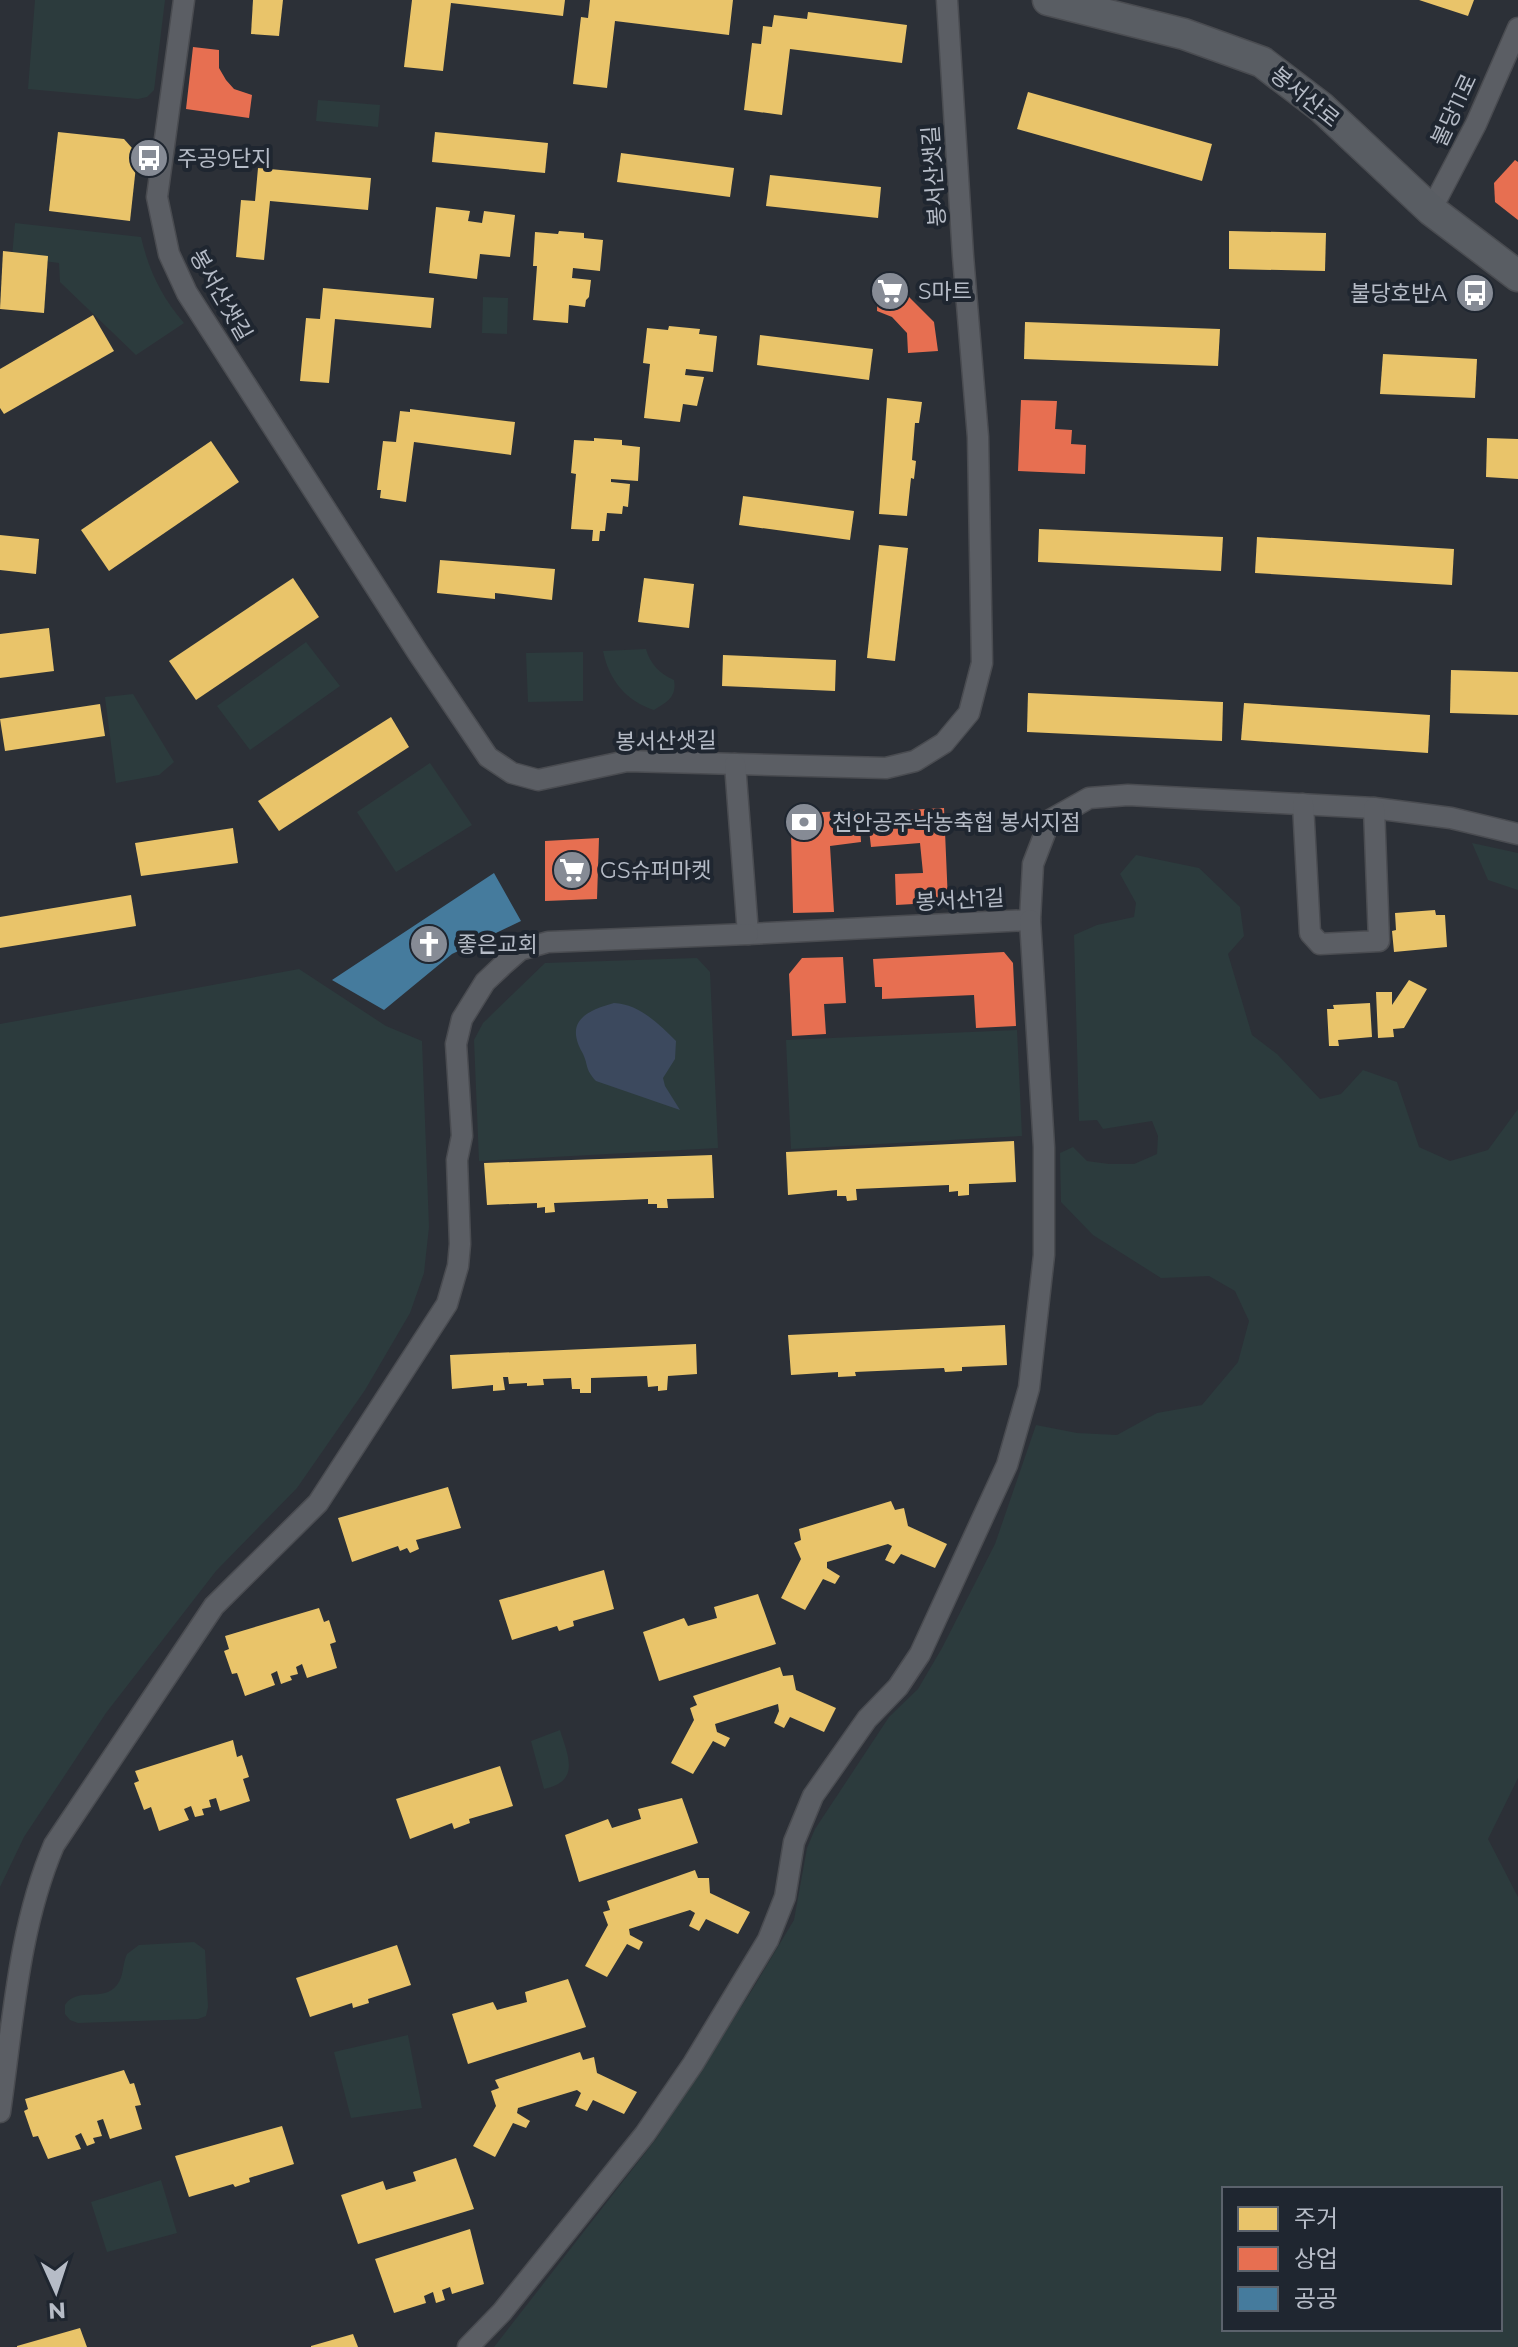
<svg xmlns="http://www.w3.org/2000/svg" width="1518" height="2347" font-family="Montserrat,'Noto Sans KR',sans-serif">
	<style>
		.green { fill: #2c3b3d; fill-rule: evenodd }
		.water { fill: #3c495e }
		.homes { fill: #e9c46a }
		.shops { fill: #e76f51 }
		.public { fill: #457b9d }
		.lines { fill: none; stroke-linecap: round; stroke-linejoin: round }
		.street-casing { stroke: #4a4c51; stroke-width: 23 }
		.secondary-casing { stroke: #4a4c51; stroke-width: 33 }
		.street { stroke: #5b5e64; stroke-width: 20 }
		.secondary { stroke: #595d63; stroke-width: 30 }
		.labels { text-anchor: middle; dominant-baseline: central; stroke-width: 8; stroke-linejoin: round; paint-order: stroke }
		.street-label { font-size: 22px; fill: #b6bcc7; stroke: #1f2630 }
		.poi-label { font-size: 22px; fill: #b6bcc7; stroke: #1f2630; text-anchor: start }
	</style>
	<rect width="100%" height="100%" fill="#2c3037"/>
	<!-- green -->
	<g class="green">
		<polygon points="35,0 165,0 154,90 147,97 138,99 28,89"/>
		<polygon points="318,100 380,105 378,127 316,121"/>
		<path d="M15,223l126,14c8,34 20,59 43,86l-48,32 -76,-73 -1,-19 -47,-6z"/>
		<polygon points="483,297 508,298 507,334 482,333"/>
		<polygon points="306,642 340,686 250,750 217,706"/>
		<path d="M646,649c4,15 14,25 28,31 3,17 -7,22 -20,30 -28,-9 -45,-30 -51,-59z"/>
		<polygon points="583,652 583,701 528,702 526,653"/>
		<polygon points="133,694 174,762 159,775 116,783 105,697"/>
		<polygon points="430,763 472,825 396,872 357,812"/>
		<polygon points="1472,843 1518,853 1518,890 1488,880"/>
		<path d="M1136,855l63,13 41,39 4,29 -16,18 24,81 25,19 43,45 21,-5 22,-24 34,12 22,65 31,14 38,-11 30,-41v669l-30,61 30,58v450h-1024l162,-208 96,-149 42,-70 13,-72 8,-19 74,-112 29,-28 24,-41 53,-104 41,-119 41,8 40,2 40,-22 45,-8 36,-43 11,-41 -14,-30 -26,-15 -48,2 -68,-43 -32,-33 -1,-49 13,-6 14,14 22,3h25l23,-10 1,-18 -6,-15 -49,8 -6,-9 -18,1 -5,-186 23,-10 37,-8 2,-14 -16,-29zM1224,2189h276v140h-276z"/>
		<polygon points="697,958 710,972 718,1148 479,1161 474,1040 483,1023 545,963"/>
		<polygon points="299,969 386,1026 422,1041 429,1227 424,1273 410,1313 365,1390 297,1488 216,1571 106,1713 24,1837 0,1887 0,1024"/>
		<polygon points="1017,1030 1022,1136 791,1149 786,1040"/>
		<path d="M560,1730c8,26 21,51 -16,59l-13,-48z"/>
		<path d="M194,1942l11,8 3,57 -2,9 -8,3 -120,4 -8,-3 -5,-6v-9c12,-19 38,-2 52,-20 7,-9 5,-20 10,-31l12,-9z"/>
		<polygon points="408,2035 422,2108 351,2118 334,2052"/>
		<polygon points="161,2180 177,2233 107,2252 91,2202"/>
	</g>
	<!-- water -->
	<path class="water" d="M614,1003c25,1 45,21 62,38l-1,18 -12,19 2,8 15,24 -84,-29c-12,-13 -7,-16 -14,-29 -17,-31 4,-41 32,-49z"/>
	<!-- homes -->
	<g class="homes">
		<polygon points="253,0 283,0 279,36 251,34"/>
		<polygon points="412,0 565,0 563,16 451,3 443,71 404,67"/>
		<polygon points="590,0 733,0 729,35 615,21 607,88 573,84 581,17 588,18"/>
		<polygon points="1419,0 1474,0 1468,16"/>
		<polygon points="808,12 907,25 902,63 790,49 782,115 744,110 752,43 761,44 763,26 772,27 774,15 807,19"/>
		<polygon points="1028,92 1212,144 1202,181 1017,129"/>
		<polygon points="58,132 124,139 132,148 137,157 130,221 49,211"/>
		<polygon points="435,132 548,143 545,173 432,162"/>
		<polygon points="621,153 734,168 730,197 617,182"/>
		<polygon points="258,168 371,178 368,210 270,201 264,260 236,257 241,200 255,201"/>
		<polygon points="770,175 881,187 878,218 766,206"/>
		<polygon points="436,207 470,211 468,221 482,223 484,211 515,215 510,257 480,254 477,279 429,273"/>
		<polygon points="559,231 584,233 584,238 603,240 600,271 573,268 572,278 591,280 589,297 586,300 585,307 569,305 568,323 533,320 537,266 533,266 535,232 558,234"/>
		<polygon points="1229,231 1326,233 1325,271 1229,269"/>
		<polygon points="3,251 48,256 44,313 0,309"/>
		<polygon points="323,288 434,298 431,328 335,319 329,383 300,381 306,318 320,319"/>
		<polygon points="93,315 114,351 4,414 0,408 0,369"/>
		<polygon points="1025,322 1220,329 1218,366 1024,359"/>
		<polygon points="669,326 700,329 699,334 717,336 713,372 686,369 685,375 704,377 697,406 683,404 680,422 644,418 650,364 643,363 647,328 668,330"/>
		<polygon points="760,335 873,349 869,380 757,365"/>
		<polygon points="1383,354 1477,359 1475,398 1380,394"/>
		<polygon points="887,398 922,402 919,423 915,423 912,460 916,461 914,479 911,478 907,516 879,514"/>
		<polygon points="410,409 515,422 511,455 414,442 406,502 380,498 381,490 377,490 383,441 396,442 400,411 410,412"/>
		<polygon points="594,438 622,440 622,445 640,447 638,481 611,479 611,482 630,484 628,507 623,506 622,514 607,513 605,531 600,531 599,541 592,541 593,530 571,529 576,474 571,473 574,440 594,441"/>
		<polygon points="1487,438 1518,439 1518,479 1486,477"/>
		<polygon points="211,441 239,482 109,571 81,530"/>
		<polygon points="743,496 854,511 850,540 739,525"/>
		<polygon points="1039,529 1223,537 1221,571 1038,562"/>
		<polygon points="0,535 39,539 36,574 0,570"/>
		<polygon points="1257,537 1454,549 1452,585 1255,573"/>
		<polygon points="879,545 908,548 895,661 867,658"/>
		<polygon points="440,560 555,569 552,600 495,593 495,599 437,593"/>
		<polygon points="293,578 319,617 196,700 169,661"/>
		<polygon points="644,578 694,584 689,628 638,622"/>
		<polygon points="49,628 54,671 0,678 0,634"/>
		<polygon points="723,655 836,660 835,691 722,686"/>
		<polygon points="1451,670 1518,672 1518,715 1450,713"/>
		<polygon points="1028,693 1223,702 1222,741 1027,732"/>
		<polygon points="1244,703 1430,715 1428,753 1241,740"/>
		<polygon points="100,704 105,736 5,751 0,719"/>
		<polygon points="391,717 409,747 279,831 258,801"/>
		<polygon points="233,828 238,863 141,876 135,843"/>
		<polygon points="131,895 136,926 0,948 0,917"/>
		<polygon points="1435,910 1436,915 1445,915 1447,947 1394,952 1392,931 1396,930 1395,913"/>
		<polygon points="1409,980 1427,989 1404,1028 1393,1029 1394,1037 1378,1038 1376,992 1392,992 1392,1005"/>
		<polygon points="1370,1003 1372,1037 1338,1040 1339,1046 1329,1046 1327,1009 1334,1009 1333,1005"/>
		<polygon points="1014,1141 1016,1182 969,1184 969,1195 958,1196 958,1191 949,1192 949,1185 856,1189 857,1200 847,1201 846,1196 837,1196 837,1190 788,1195 786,1152"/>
		<polygon points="712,1155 714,1198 667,1199 668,1208 657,1208 657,1204 648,1204 648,1199 554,1203 555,1212 545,1213 545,1207 537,1208 537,1203 487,1205 484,1163"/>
		<polygon points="1005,1325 1007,1365 962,1367 962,1371 945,1372 944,1368 855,1372 856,1376 838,1377 838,1372 791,1375 788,1335"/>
		<polygon points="696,1344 697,1374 668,1376 667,1390 658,1391 658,1386 648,1387 647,1376 591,1378 591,1393 580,1393 580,1389 572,1389 571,1378 543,1379 544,1385 527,1386 527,1383 509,1384 508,1377 503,1377 505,1390 493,1391 493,1385 452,1389 450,1355"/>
		<polygon points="448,1487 461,1528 416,1540 419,1549 410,1553 407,1548 400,1551 398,1546 352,1562 338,1518"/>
		<polygon points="891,1501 895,1510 904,1508 908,1526 947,1544 935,1568 901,1554 894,1564 885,1560 892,1546 888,1544 827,1562 827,1568 840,1576 835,1584 823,1579 805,1610 781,1598 801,1559 794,1543 801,1540 799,1529"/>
		<polygon points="604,1570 614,1609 573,1621 574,1626 559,1631 557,1626 512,1640 499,1600"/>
		<polygon points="758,1594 776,1644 659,1681 643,1632 684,1618 688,1626 717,1618 714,1607"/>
		<polygon points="319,1608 324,1622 329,1620 336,1642 330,1644 337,1668 307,1678 302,1664 296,1667 298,1674 290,1676 292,1680 281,1684 277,1671 271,1674 275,1685 245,1696 237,1673 232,1674 224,1651 229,1649 225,1636"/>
		<polygon points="780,1667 783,1676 793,1675 796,1690 836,1708 824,1732 790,1717 784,1728 774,1723 779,1711 778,1704 715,1724 717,1732 730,1738 725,1747 713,1741 693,1774 671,1763 694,1720 690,1708 697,1705 693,1696"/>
		<polygon points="233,1740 237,1757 242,1755 249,1777 243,1779 250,1801 220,1811 216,1798 209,1800 211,1807 202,1809 204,1815 195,1817 191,1806 184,1809 189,1820 159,1831 151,1807 144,1810 134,1783 139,1781 135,1771"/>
		<polygon points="500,1766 513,1806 469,1819 470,1823 454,1829 452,1823 410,1839 396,1799"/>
		<polygon points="682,1798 698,1843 579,1882 565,1835 608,1819 612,1828 641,1819 638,1809"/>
		<polygon points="695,1870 698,1878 709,1878 710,1893 750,1912 738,1934 706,1919 699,1931 689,1926 695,1913 690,1910 629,1929 630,1935 643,1942 639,1950 627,1944 607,1977 585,1966 608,1925 603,1912 610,1910 607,1901"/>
		<polygon points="397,1945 411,1985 368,1999 369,2003 353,2008 352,2003 310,2017 296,1978"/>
		<polygon points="568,1979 586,2027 468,2064 452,2014 493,2002 497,2010 527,2002 525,1992"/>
		<polygon points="580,2052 583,2060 594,2057 597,2073 637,2092 624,2114 593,2100 587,2111 575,2106 581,2093 577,2090 518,2108 517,2113 530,2121 526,2128 513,2123 495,2157 473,2146 496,2106 491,2091 499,2088 495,2080"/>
		<polygon points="124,2070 130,2084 134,2083 141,2105 135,2106 142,2129 110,2139 103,2119 97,2121 102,2136 93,2138 95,2143 87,2146 81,2133 75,2136 81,2149 48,2159 38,2136 33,2137 24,2111 28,2109 25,2099"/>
		<polygon points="282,2126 294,2164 249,2178 250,2182 235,2187 233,2184 189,2197 175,2156"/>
		<polygon points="456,2158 474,2209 358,2244 341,2195 383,2181 386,2190 416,2181 413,2172"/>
		<polygon points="470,2229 484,2284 452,2294 450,2287 442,2290 445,2300 436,2303 433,2292 424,2296 426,2303 394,2313 375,2259"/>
		<polygon points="80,2328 87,2347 17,2347 17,2346"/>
		<polygon points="353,2334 358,2347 311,2347 311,2346"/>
	</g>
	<!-- shops -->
	<g class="shops">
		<polygon points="193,47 219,50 219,68 226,80 234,89 252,95 249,118 186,109"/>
		<polygon points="1515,160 1518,162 1518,220 1495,202 1494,183"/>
		<polygon points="878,280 899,287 934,322 938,351 908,353 907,333 892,317 877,311"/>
		<polygon points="1021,400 1057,401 1055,429 1072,430 1071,444 1086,445 1085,474 1018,471"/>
		<polygon points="944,808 948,902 896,905 895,874 923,873 920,843 871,847 867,812"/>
		<polygon points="859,810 861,842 830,846 834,912 793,913 791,833 807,813"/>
		<polygon points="599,838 597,899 545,901 545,841"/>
		<polygon points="1004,952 1013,963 1016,1026 976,1028 974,995 882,999 882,987 875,987 873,959"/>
		<polygon points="843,957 846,1003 824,1004 826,1034 792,1036 789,974 802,958"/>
	</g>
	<!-- public -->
	<polygon class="public" points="494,873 521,921 452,954 384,1010 332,980"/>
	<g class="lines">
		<!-- street casing -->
		<g class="street-casing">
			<g id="street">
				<polyline points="184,0 157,197 169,254 187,293 418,653 488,757 512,773 538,780 627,761 886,768 915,761 944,743 969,713 982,663 978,437 963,256 947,0"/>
				<polyline points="1431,210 1476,124 1518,28"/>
				<polyline points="735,764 748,934 1030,920 1033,864 1050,820 1089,798 1128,795 1374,808 1451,818 1518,834"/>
				<polyline points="1303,804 1310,933 1320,944 1379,941 1374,808"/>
				<path d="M0,2112c13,-89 18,-183 54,-267l160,-239 104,-103 129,-199 11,-38 2,-22 -3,-84 5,-24 -6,-92 6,-25 23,-37 19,-18 16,-14 28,-8 200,-8"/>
				<polyline points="468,2347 502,2312 645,2134 693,2064 768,1940 785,1897 794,1842 813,1796 867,1719 898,1687 920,1654 1007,1465 1029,1388 1044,1255 1044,1147 1030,920"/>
			</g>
		</g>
		<!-- secondary casing -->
		<g class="secondary-casing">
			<polyline id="secondary" points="1048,0 1184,34 1262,62 1321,107 1431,210 1518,276"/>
		</g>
		<!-- street -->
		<use href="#street" class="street"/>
		<!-- secondary -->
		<use href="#secondary" class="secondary"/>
	</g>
	<!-- icons -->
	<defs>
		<g id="bus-disc" transform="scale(2)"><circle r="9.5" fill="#868b95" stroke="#1f2630"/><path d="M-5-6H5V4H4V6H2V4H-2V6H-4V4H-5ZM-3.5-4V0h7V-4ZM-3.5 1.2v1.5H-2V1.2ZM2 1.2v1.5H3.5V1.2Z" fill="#fff"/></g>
		<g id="supermarket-disc" transform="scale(2)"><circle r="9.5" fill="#868b95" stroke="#1f2630"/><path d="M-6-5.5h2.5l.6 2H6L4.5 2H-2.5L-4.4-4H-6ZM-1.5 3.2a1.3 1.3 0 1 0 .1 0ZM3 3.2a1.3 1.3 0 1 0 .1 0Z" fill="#fff"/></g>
		<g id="bank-disc" transform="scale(2)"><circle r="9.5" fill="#868b95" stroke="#1f2630"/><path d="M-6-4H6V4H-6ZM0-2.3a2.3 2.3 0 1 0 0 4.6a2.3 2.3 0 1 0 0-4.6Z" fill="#fff"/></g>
		<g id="church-disc" transform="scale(2)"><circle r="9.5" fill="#868b95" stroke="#1f2630"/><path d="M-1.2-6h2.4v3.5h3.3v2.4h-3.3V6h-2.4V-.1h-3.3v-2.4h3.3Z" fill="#fff"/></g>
	</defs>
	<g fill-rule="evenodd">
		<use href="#bus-disc" x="149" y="158"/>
		<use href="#supermarket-disc" x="890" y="291"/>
		<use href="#bus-disc" x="1475" y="293"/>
		<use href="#bank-disc" x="804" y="822"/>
		<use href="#supermarket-disc" x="572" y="870"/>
		<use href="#church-disc" x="429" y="944"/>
	</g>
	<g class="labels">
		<!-- street labels -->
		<g class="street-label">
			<text transform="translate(1305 97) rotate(39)">봉서산로</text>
			<text transform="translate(1454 110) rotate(-65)">불당11로</text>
			<text transform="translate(934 176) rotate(-94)">봉서산샛길</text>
			<text transform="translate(221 295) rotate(60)">봉서산샛길</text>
			<text transform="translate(666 741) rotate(-1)">봉서산샛길</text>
			<text transform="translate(960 900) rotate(-3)">봉서산1길</text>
		</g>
		<!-- poi labels -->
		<g class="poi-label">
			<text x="177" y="158">주공9단지</text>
			<text x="918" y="291">S마트</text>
			<text x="1447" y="293" text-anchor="end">불당호반A</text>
			<text x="832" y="822">천안공주낙농축협 봉서지점</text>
			<text x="600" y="870">GS슈퍼마켓</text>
			<text x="457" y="944">좋은교회</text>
		</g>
	</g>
	<!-- legend -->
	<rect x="1222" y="2187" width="280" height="144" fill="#1f2630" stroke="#5b626c" stroke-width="2"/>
	<rect x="1238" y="2207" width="40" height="24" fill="#e9c46a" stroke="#5b626c" stroke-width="2"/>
	<text x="1294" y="2227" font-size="24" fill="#b6bcc7">주거</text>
	<rect x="1238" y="2247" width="40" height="24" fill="#e76f51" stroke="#5b626c" stroke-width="2"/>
	<text x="1294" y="2267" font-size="24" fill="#b6bcc7">상업</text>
	<rect x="1238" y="2287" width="40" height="24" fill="#457b9d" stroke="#5b626c" stroke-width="2"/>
	<text x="1294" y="2307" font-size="24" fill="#b6bcc7">공공</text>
	<!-- north arrow -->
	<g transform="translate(56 2291) rotate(177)" stroke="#1f2630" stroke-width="6" paint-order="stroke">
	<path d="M0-6L14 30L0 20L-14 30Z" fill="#b6bcc7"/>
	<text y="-12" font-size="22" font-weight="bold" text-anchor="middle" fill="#b6bcc7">N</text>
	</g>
</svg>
